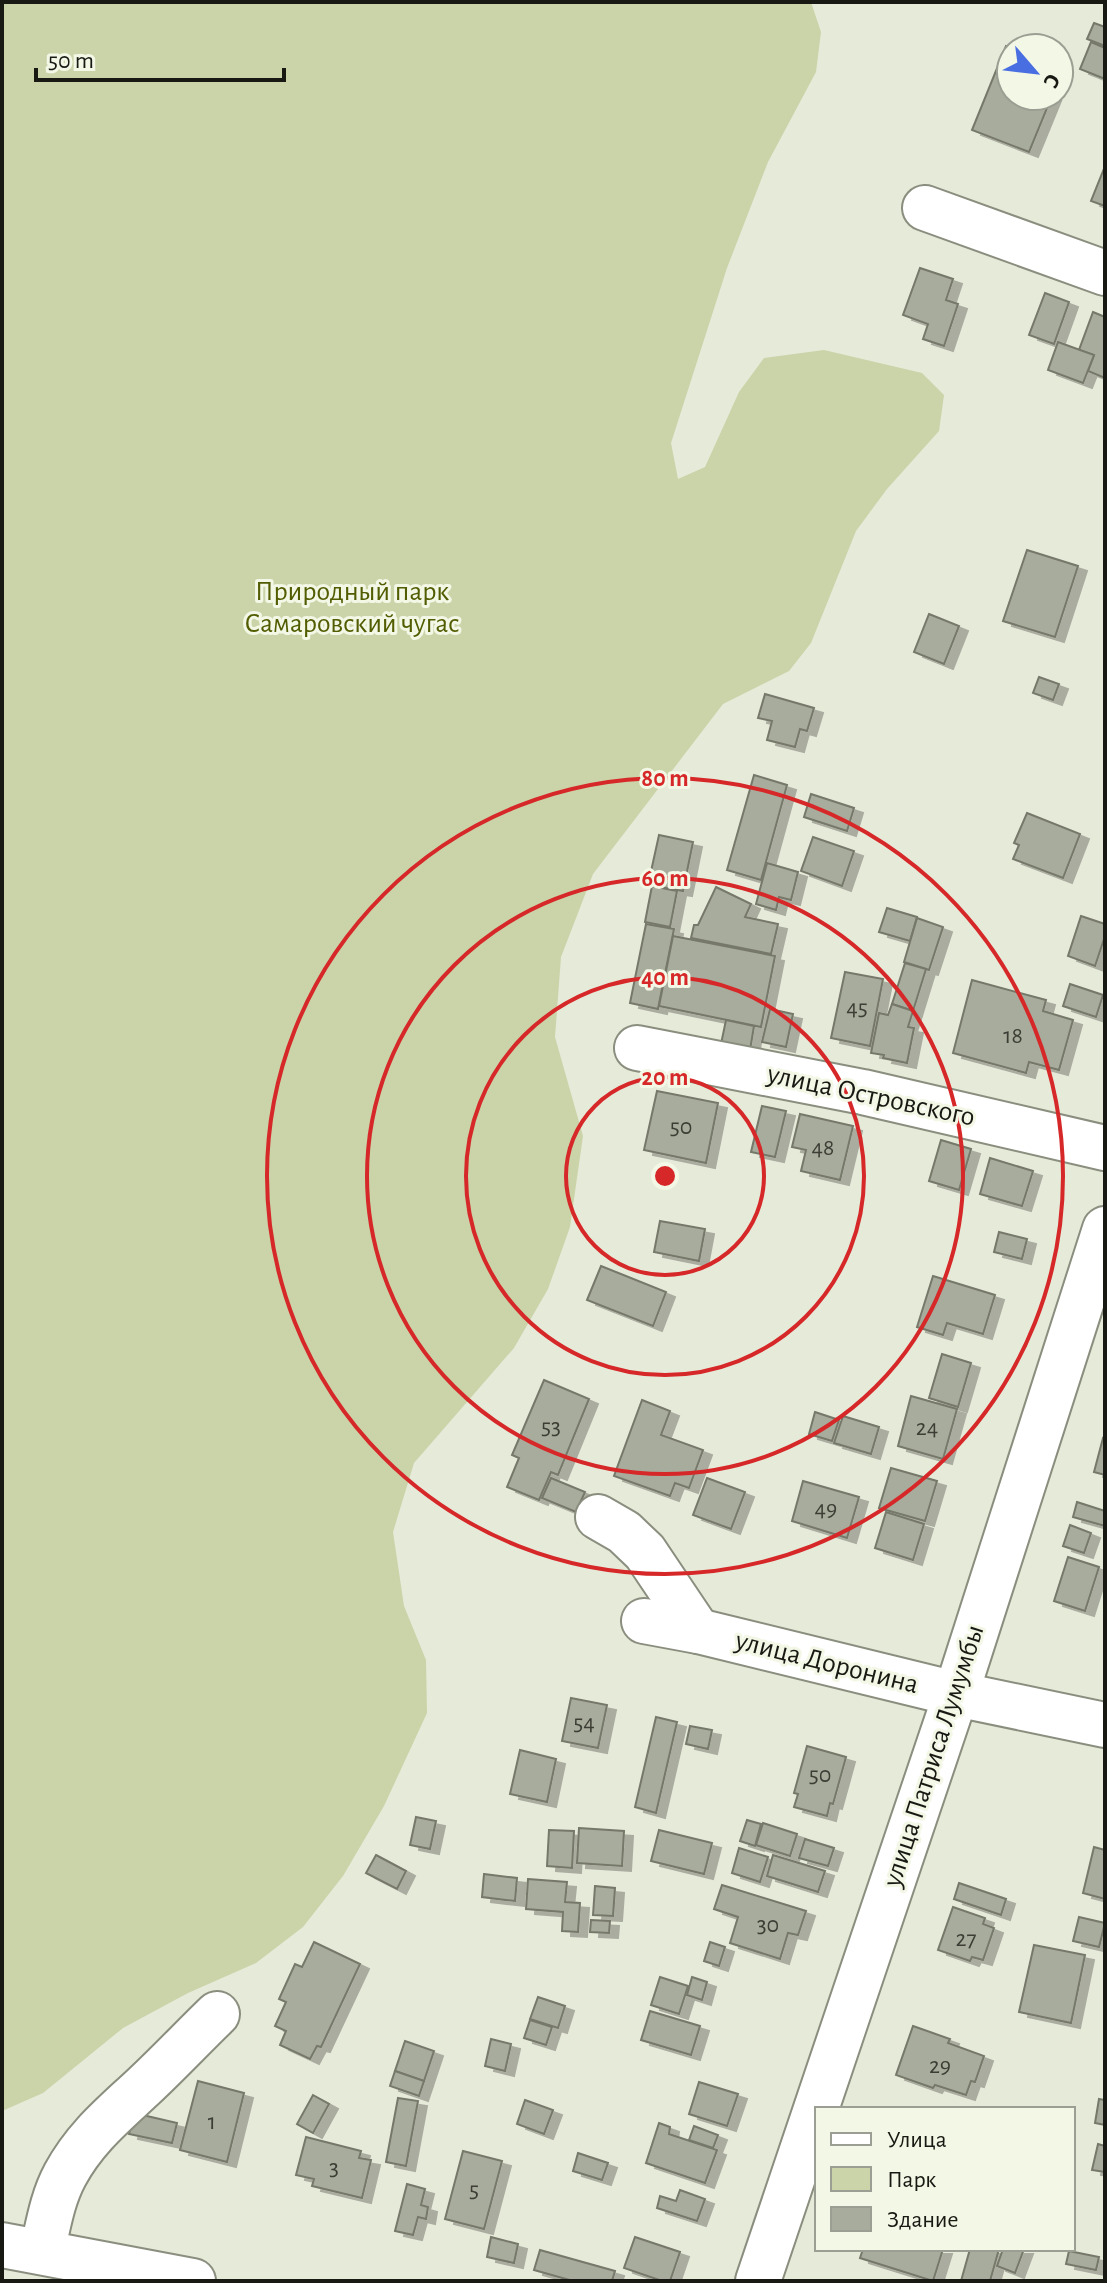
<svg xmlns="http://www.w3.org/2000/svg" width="1107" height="2283" font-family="'Alegreya Sans',sans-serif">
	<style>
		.green { fill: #cbd3a9 }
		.building { fill: #a8ac9c; stroke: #76796a; stroke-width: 2; filter: url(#shadow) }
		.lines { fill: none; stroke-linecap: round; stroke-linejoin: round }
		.minor-casing { stroke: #8a8e7e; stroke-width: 48 }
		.minor { stroke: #fff; stroke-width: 44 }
		.ring { fill: none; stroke: #d62828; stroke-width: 4 }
		.labels { text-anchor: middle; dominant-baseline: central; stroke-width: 6; stroke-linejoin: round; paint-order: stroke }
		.number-label { font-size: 24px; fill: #3c3e35 }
		.park-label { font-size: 28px; fill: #525c00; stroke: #f3f7e6 }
		.street-label { font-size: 28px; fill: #181913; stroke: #f3f7e6 }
		.centre { fill: #d62828; stroke: #f3f7e6; stroke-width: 4 }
		.ring-label { font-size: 24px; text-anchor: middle; font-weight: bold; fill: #d62828; stroke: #f3f7e6; stroke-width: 6; stroke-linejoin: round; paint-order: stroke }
	</style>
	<defs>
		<filter id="shadow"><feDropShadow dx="9" dy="5" stdDeviation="0" flood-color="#0004"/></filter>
	</defs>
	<rect width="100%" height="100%" fill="#e6ead9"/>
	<!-- green -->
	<polygon class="green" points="2,2 811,2 821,32 816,72 768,162 727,268 671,443 678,479 705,467 739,392 764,358 824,350 922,373 944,395 939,431 887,489 856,531 811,643 789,671 723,704 593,874 561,957 555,1037 583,1136 570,1227 548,1289 514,1348 414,1463 393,1532 404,1606 426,1660 427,1713 384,1806 343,1876 303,1927 256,1963 188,1993 123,2028 43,2093 2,2111"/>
	<!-- building -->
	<g class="building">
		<polygon points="1094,23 1105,27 1105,46 1087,39"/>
		<polygon points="1091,42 1105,48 1105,79 1080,69"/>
		<polygon points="1006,46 1011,48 1011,96 1052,96 1029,152 972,130"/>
		<polygon points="1105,166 1105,206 1091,201"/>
		<polygon points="920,268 953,279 946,300 958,304 944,346 923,339 928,324 903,315"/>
		<polygon points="1045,293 1069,302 1054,344 1029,335"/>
		<polygon points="1093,312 1105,317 1105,378 1088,371 1094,355 1079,350"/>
		<polygon points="1058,342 1094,355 1083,383 1048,370"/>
		<polygon points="1027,550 1078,566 1055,637 1003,621"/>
		<polygon points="929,614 959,626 944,664 914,652"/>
		<polygon points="1039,677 1059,684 1053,700 1033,693"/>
		<polygon points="765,694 814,708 807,731 800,729 795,747 767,740 772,721 758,718"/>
		<polygon points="754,775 787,785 761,880 727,870"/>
		<polygon points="811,794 854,808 847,831 804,817"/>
		<polygon points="1027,813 1080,834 1063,878 1013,859 1019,845 1014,843"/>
		<polygon points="659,835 693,842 683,891 648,885"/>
		<polygon points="813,837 854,851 842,886 801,871"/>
		<polygon points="767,863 798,872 791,900 779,897 776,910 756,904"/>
		<polygon points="652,886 677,891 670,927 645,922"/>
		<polygon points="716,887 751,904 745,917 778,924 771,954 691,938 694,925 698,925"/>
		<polygon points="887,908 917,917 910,941 879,932"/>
		<polygon points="1081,916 1105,924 1105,936 1095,966 1068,956"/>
		<polygon points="917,918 943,927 929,970 904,962"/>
		<polygon points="646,924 674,929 658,1009 630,1003"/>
		<polygon points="673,936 775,956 761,1027 659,1006"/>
		<polygon points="905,963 926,969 913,1011 892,1004"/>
		<polygon points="845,972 883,979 870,1046 831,1038"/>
		<polygon points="972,980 1046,1000 1043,1011 1073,1020 1059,1070 1029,1062 1026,1073 953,1053"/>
		<polygon points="1070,984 1103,995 1096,1017 1063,1006"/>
		<polygon points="892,1004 913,1011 908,1027 914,1028 907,1063 883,1058 884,1055 871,1053 879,1013 888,1015"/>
		<polygon points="770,1009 793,1014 786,1047 762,1042"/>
		<polygon points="726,1020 754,1026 750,1050 721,1044"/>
		<polygon points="657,1091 718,1103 706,1163 644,1150"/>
		<polygon points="762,1106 786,1111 775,1157 751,1152"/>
		<polygon points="800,1114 853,1126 840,1180 801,1171 806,1150 792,1147"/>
		<polygon points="941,1140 971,1149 959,1190 929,1181"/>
		<polygon points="990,1158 1033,1171 1022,1206 980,1194"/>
		<polygon points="660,1221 705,1229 699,1261 654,1252"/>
		<polygon points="999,1232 1027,1239 1022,1259 994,1252"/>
		<polygon points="601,1266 666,1292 653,1326 587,1300"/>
		<polygon points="933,1276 995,1295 983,1334 947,1323 943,1335 917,1327"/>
		<polygon points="942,1354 971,1363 958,1407 929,1398"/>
		<polygon points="544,1380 589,1399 558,1475 551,1472 539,1500 507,1487 519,1458 512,1455"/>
		<polygon points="911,1396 957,1409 943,1459 898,1446"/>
		<polygon points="642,1400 670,1411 661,1435 703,1450 689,1488 675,1483 670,1496 614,1476"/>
		<polygon points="815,1412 839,1420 832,1441 809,1434"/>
		<polygon points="843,1416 879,1427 871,1454 834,1443"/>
		<polygon points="1103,1438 1105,1439 1105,1475 1094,1472"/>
		<polygon points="891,1468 937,1481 925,1521 879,1508"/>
		<polygon points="551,1478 585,1492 576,1512 542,1498"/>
		<polygon points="707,1478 745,1492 731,1529 693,1515"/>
		<polygon points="803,1481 859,1497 847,1538 792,1521"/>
		<polygon points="1077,1502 1105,1511 1105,1526 1073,1517"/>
		<polygon points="886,1512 924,1524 913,1560 875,1548"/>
		<polygon points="1070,1525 1091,1533 1084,1553 1063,1546"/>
		<polygon points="1068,1557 1099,1567 1085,1611 1054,1601"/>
		<polygon points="571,1698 607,1705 598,1748 562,1741"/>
		<polygon points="656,1717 677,1722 656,1813 635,1807"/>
		<polygon points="690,1726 712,1730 708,1749 686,1744"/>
		<polygon points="807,1746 846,1757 833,1804 830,1803 827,1816 794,1807 798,1794 794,1793"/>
		<polygon points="520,1750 556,1759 547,1802 510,1794"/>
		<polygon points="416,1817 436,1821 430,1849 410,1845"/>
		<polygon points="747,1820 761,1824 755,1846 740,1841"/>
		<polygon points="763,1823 797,1834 790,1856 756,1845"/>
		<polygon points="579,1828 624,1831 622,1866 577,1863"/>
		<polygon points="549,1830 574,1831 572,1868 547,1866"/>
		<polygon points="659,1830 712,1843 704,1874 651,1861"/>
		<polygon points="805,1839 834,1848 828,1866 799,1858"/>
		<polygon points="1094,1847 1105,1850 1105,1899 1083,1893"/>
		<polygon points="739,1848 768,1857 760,1882 732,1873"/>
		<polygon points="376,1855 406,1871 397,1889 366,1873"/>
		<polygon points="773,1855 825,1871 818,1892 767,1876"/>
		<polygon points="484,1874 517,1878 515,1901 482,1897"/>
		<polygon points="528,1879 567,1882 565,1902 580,1903 578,1932 562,1931 563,1912 526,1909"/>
		<polygon points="959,1883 1006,1899 1001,1915 954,1899"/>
		<polygon points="722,1885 806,1911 798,1935 788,1933 780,1959 730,1943 738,1917 714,1909"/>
		<polygon points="595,1886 615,1888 613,1916 593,1915"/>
		<polygon points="953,1907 985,1918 983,1924 994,1928 983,1960 972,1957 970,1961 938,1950"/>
		<polygon points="1079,1917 1105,1923 1099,1947 1073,1941"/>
		<polygon points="591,1920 610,1921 609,1933 590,1932"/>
		<polygon points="314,1942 360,1964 321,2047 317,2046 310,2059 280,2045 286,2031 275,2026 286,2002 279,1999 295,1964 302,1967"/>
		<polygon points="710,1942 725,1947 719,1966 704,1961"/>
		<polygon points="1034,1945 1085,1955 1071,2023 1019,2012"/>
		<polygon points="660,1977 688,1986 679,2014 651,2005"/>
		<polygon points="692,1977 707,1982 702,2000 687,1995"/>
		<polygon points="538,1997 565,2006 558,2028 530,2019"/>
		<polygon points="650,2011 700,2026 691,2055 641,2040"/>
		<polygon points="530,2020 552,2027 546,2045 524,2038"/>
		<polygon points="913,2026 950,2039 948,2043 984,2056 975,2082 971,2081 966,2095 935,2085 933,2088 896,2075"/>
		<polygon points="491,2039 511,2044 505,2071 485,2066"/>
		<polygon points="405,2041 434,2051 424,2081 395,2071"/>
		<polygon points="395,2071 424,2081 419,2096 390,2086"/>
		<polygon points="198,2081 244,2093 227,2162 180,2150"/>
		<polygon points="699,2082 738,2094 727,2126 689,2114"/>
		<polygon points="313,2095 329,2104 313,2133 297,2124"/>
		<polygon points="398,2098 418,2101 406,2166 386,2162"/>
		<polygon points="1099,2099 1105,2100 1105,2125 1095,2123"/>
		<polygon points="525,2100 553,2110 544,2134 517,2124"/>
		<polygon points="134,2113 177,2123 172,2143 129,2134"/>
		<polygon points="659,2123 670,2127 669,2134 717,2150 705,2183 646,2163"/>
		<polygon points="694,2126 718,2135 713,2148 689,2140"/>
		<polygon points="306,2137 361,2151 359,2158 371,2160 362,2198 312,2186 314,2179 296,2175"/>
		<polygon points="1098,2144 1105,2146 1105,2172 1092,2170"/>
		<polygon points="463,2151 502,2161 484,2229 445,2219"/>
		<polygon points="578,2153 608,2163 602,2180 573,2171"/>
		<polygon points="407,2184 425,2189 421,2205 428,2207 426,2219 418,2217 413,2235 395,2231"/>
		<polygon points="680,2190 705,2199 697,2221 657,2208 660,2196 676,2201"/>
		<polygon points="491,2237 518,2244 514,2263 487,2257"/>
		<polygon points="635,2237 680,2252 670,2281 662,2281 624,2268"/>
		<polygon points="863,2249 943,2249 933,2281 860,2258"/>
		<polygon points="970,2249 999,2249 990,2281 961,2281"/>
		<polygon points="1003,2249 1024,2249 1015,2273 997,2266"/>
		<polygon points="540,2250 615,2271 612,2281 573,2281 534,2270"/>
		<polygon points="1069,2251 1099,2257 1096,2270 1066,2264"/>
	</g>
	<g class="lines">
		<!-- minor casing -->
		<g class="minor-casing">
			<g id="minor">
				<polyline points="925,208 1105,273"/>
				<polyline points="637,1048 863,1092 1105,1148"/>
				<polyline points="598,1517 624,1532 645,1552 698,1631"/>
				<polyline points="644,1621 698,1631 956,1694 1105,1725"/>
				<polyline points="2,2245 193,2281"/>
				<path d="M42,2252c6,-25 10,-53 23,-77 20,-37 47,-59 77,-87 26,-24 50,-50 75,-74"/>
				<polyline points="758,2281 956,1694 1105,1229"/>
			</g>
		</g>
		<!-- minor -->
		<use href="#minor" class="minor"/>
	</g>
	<!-- distance rings -->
	<g class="ring">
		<circle cx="665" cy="1176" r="99"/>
		<circle cx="665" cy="1176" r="199"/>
		<circle cx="665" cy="1176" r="298"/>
		<circle cx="665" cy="1176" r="398"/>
	</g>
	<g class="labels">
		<!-- number labels -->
		<g class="number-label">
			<text x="857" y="1008">45</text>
			<text x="1013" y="1036">18</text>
			<text x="681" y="1127">50</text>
			<text x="823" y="1148">48</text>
			<text x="551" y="1427">53</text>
			<text x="927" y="1428">24</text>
			<text x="826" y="1509">49</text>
			<text x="584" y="1723">54</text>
			<text x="820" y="1775">50</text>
			<text x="768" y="1925">30</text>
			<text x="966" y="1939">27</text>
			<text x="940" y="2066">29</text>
			<text x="212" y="2122">1</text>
			<text x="334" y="2168">3</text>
			<text x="474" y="2190">5</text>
		</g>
		<!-- park labels -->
		<g class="park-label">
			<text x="352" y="592">Природный парк<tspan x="352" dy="32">Самаровский чугас</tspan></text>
		</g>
		<!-- street labels -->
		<g class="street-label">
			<text transform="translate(871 1096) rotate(12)">улица Островского</text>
			<text transform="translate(827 1663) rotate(14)">улица Доронина</text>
			<text transform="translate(934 1756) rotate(-72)">улица Патриса Лумумбы</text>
		</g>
	</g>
	<circle cx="665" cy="1176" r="12" class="centre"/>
	<g class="ring-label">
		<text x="665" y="786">80 m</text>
		<text x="665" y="886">60 m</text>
		<text x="665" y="985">40 m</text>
		<text x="665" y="1085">20 m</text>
	</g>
	<!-- border -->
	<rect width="1107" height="2283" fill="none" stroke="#181913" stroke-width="8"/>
	<!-- legend -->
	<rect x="815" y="2107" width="260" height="144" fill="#f3f7e6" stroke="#9b9e92" stroke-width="2"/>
	<rect x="831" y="2133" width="40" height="12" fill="#ffffff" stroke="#9b9e92" stroke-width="2"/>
	<text x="887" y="2147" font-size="24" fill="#181913">Улица</text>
	<rect x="831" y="2167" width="40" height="24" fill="#cbd3a9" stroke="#9b9e92" stroke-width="2"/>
	<text x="887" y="2187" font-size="24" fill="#181913">Парк</text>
	<rect x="831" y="2207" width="40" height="24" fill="#a8ac9c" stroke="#9b9e92" stroke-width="2"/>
	<text x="887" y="2227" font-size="24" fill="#181913">Здание</text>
	<!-- north arrow -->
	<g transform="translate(1035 72) rotate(118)"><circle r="38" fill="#f3f7e6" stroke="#9b9e92" stroke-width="2"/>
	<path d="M0-6L14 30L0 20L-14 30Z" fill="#486ee1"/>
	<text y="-12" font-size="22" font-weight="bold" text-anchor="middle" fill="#181913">С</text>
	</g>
	<!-- scale -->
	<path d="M36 68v12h248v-12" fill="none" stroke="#181913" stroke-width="4"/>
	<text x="48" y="68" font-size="24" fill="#181913" stroke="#f3f7e6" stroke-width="6" paint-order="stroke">50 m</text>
</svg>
